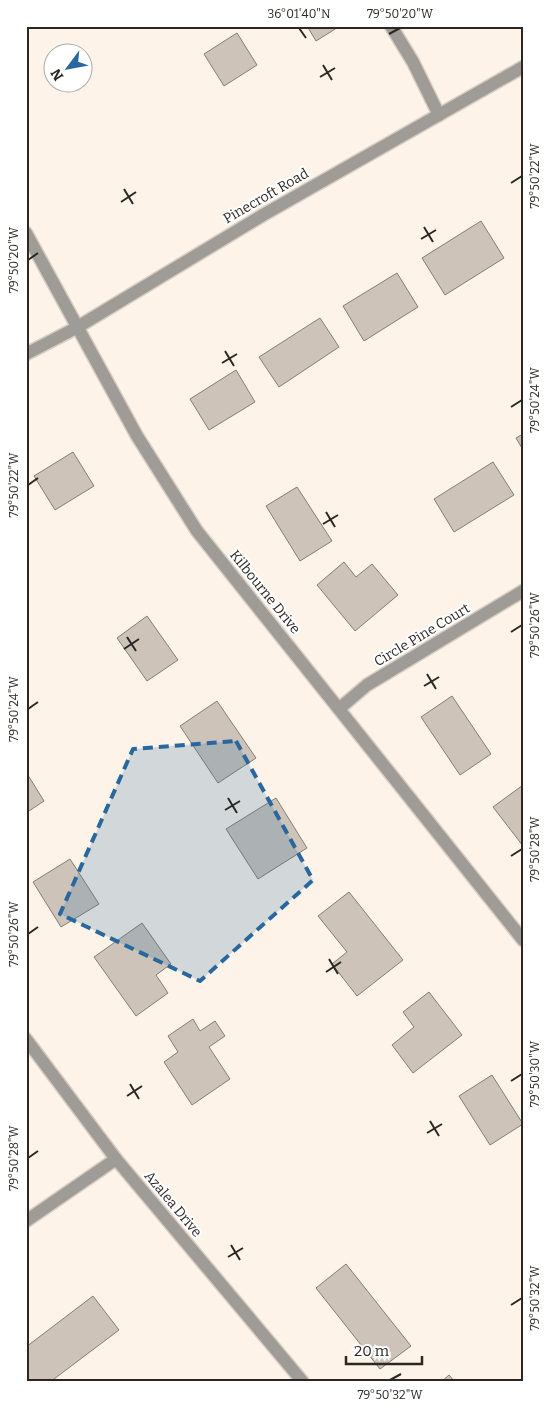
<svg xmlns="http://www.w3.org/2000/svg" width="549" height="1408" font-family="Bitter,serif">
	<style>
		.building { fill: #cdc3b9; stroke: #867d74 }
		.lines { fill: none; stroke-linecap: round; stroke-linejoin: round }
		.minor-casing { stroke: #d7cec5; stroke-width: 15 }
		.minor { stroke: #9f9b96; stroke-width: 12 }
		.marked { fill: #29689e; fill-opacity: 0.2; stroke: #29689e; stroke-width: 4; stroke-dasharray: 10 6; stroke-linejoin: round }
		.ticks { fill: none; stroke: #2b2824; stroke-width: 2 }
		.labels { text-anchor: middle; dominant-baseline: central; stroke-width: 4; stroke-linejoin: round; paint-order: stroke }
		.street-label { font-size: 14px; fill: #2b2824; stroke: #fff }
		.neatline { fill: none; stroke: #2b2824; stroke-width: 2 }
		.ticks-label { font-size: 12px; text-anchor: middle; fill: #2b2824 }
	</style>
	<rect width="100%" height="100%" fill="#fdf3e8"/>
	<!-- building -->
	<g class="building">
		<polygon points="307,26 340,26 316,41"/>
		<polygon points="237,33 257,65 224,86 204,54"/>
		<polygon points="481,221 504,258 445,295 422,258"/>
		<polygon points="397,273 418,307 364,341 343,306"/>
		<polygon points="320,318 339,347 279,387 259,357"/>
		<polygon points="236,370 255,402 209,430 190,399"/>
		<polygon points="523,434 523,450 516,438"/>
		<polygon points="73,452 94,486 55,510 34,476"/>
		<polygon points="493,462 514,495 454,532 434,499"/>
		<polygon points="297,487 332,541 300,561 266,506"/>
		<polygon points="344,562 356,577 372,564 398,595 355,631 317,585"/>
		<polygon points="147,616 178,660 147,681 117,638"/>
		<polygon points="452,696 491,754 460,775 421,717"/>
		<polygon points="217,701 256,758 218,783 180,726"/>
		<polygon points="26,772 44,801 26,813"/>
		<polygon points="523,785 523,846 493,807"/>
		<polygon points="276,798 307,848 258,879 226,829"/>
		<polygon points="70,859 99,904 61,927 33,882"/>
		<polygon points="349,892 403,960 357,996 332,964 347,952 318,916"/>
		<polygon points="142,923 171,964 156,975 168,993 136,1016 94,957"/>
		<polygon points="429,992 462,1035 413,1073 392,1045 414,1027 403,1012"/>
		<polygon points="193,1019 200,1031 215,1021 225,1036 209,1047 230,1079 192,1105 164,1062 178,1052 168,1036"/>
		<polygon points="492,1075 523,1124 490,1145 459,1096"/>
		<polygon points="346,1264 411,1346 380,1369 316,1288"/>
		<polygon points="93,1296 119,1330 50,1382 26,1382 26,1347"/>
		<polygon points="449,1375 455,1382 441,1382"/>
	</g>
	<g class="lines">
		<!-- minor casing -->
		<g class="minor-casing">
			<g id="minor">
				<polyline points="391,26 413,62 439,115"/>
				<polyline points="26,233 137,436 197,531 523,940"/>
				<polyline points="26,354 76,328 263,215 523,67"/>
				<polyline points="340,708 367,685 523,591"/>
				<polyline points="26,1039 116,1159 303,1382"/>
				<polyline points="26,1221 116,1159"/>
			</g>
		</g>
		<!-- minor -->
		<use href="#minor" class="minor"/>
	</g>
	<!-- marked area -->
	<path class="marked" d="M236,741l77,139 -113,101 -140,-67 73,-165z"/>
	<!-- ticks -->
	<path class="ticks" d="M299,28l7,10M389,34l11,-6M323,65l9,15M320,77l15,-9M511,183l11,-7M124,189l9,15M121,202l15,-10M424,227l9,15M421,239l15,-9M28,260l10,-7M225,351l9,15M222,363l15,-9M511,407l11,-7M28,485l10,-7M326,512l9,15M323,524l15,-9M511,632l11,-7M127,637l9,14M124,649l15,-10M427,674l9,15M424,686l15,-9M28,709l10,-7M228,798l9,15M225,810l15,-9M511,856l11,-7M28,934l10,-7M329,959l9,15M326,972l15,-10M511,1081l11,-7M130,1084l9,15M127,1096l15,-10M430,1121l9,15M427,1133l15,-9M28,1158l10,-7M231,1245l9,15M228,1257l15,-9M511,1305l11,-7M390,1380l11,-6"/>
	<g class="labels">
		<!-- street labels -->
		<g class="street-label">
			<text transform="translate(266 196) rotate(-30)">Pinecroft Road</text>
			<text transform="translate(265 592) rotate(51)">Kilbourne Drive</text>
			<text transform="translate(422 635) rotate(-31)">Circle Pine Court</text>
			<text transform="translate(173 1204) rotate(50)">Azalea Drive</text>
		</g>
	</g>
	<!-- border -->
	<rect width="549" height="1408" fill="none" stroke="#ffffff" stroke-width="55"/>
	<!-- north arrow -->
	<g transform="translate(68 68) rotate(238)"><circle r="24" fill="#ffffff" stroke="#aaa9a7"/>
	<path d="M0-4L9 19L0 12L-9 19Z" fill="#29689e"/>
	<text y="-8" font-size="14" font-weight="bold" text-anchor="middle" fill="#2b2824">N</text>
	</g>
	<!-- scale -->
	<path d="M346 1356v8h76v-8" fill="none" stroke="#2b2824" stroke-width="2.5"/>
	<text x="354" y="1356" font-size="15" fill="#2b2824" stroke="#ffffff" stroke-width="4" paint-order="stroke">20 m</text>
	<rect x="28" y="28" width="494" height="1352" class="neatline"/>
	<g class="ticks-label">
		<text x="299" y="18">36°01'40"N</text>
		<text x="400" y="18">79°50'20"W</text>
		<text transform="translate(535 176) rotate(-90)" y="4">79°50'22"W</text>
		<text transform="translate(14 260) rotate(-90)" y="4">79°50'20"W</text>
		<text transform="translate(535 400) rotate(-90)" y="4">79°50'24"W</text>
		<text transform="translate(14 485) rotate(-90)" y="4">79°50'22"W</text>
		<text transform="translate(535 625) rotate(-90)" y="4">79°50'26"W</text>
		<text transform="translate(14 709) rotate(-90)" y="4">79°50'24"W</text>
		<text transform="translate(535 849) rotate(-90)" y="4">79°50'28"W</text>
		<text transform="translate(14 934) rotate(-90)" y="4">79°50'26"W</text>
		<text transform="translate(535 1074) rotate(-90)" y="4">79°50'30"W</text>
		<text transform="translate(14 1158) rotate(-90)" y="4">79°50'28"W</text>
		<text transform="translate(535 1298) rotate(-90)" y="4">79°50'32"W</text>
		<text x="390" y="1399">79°50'32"W</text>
	</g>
</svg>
